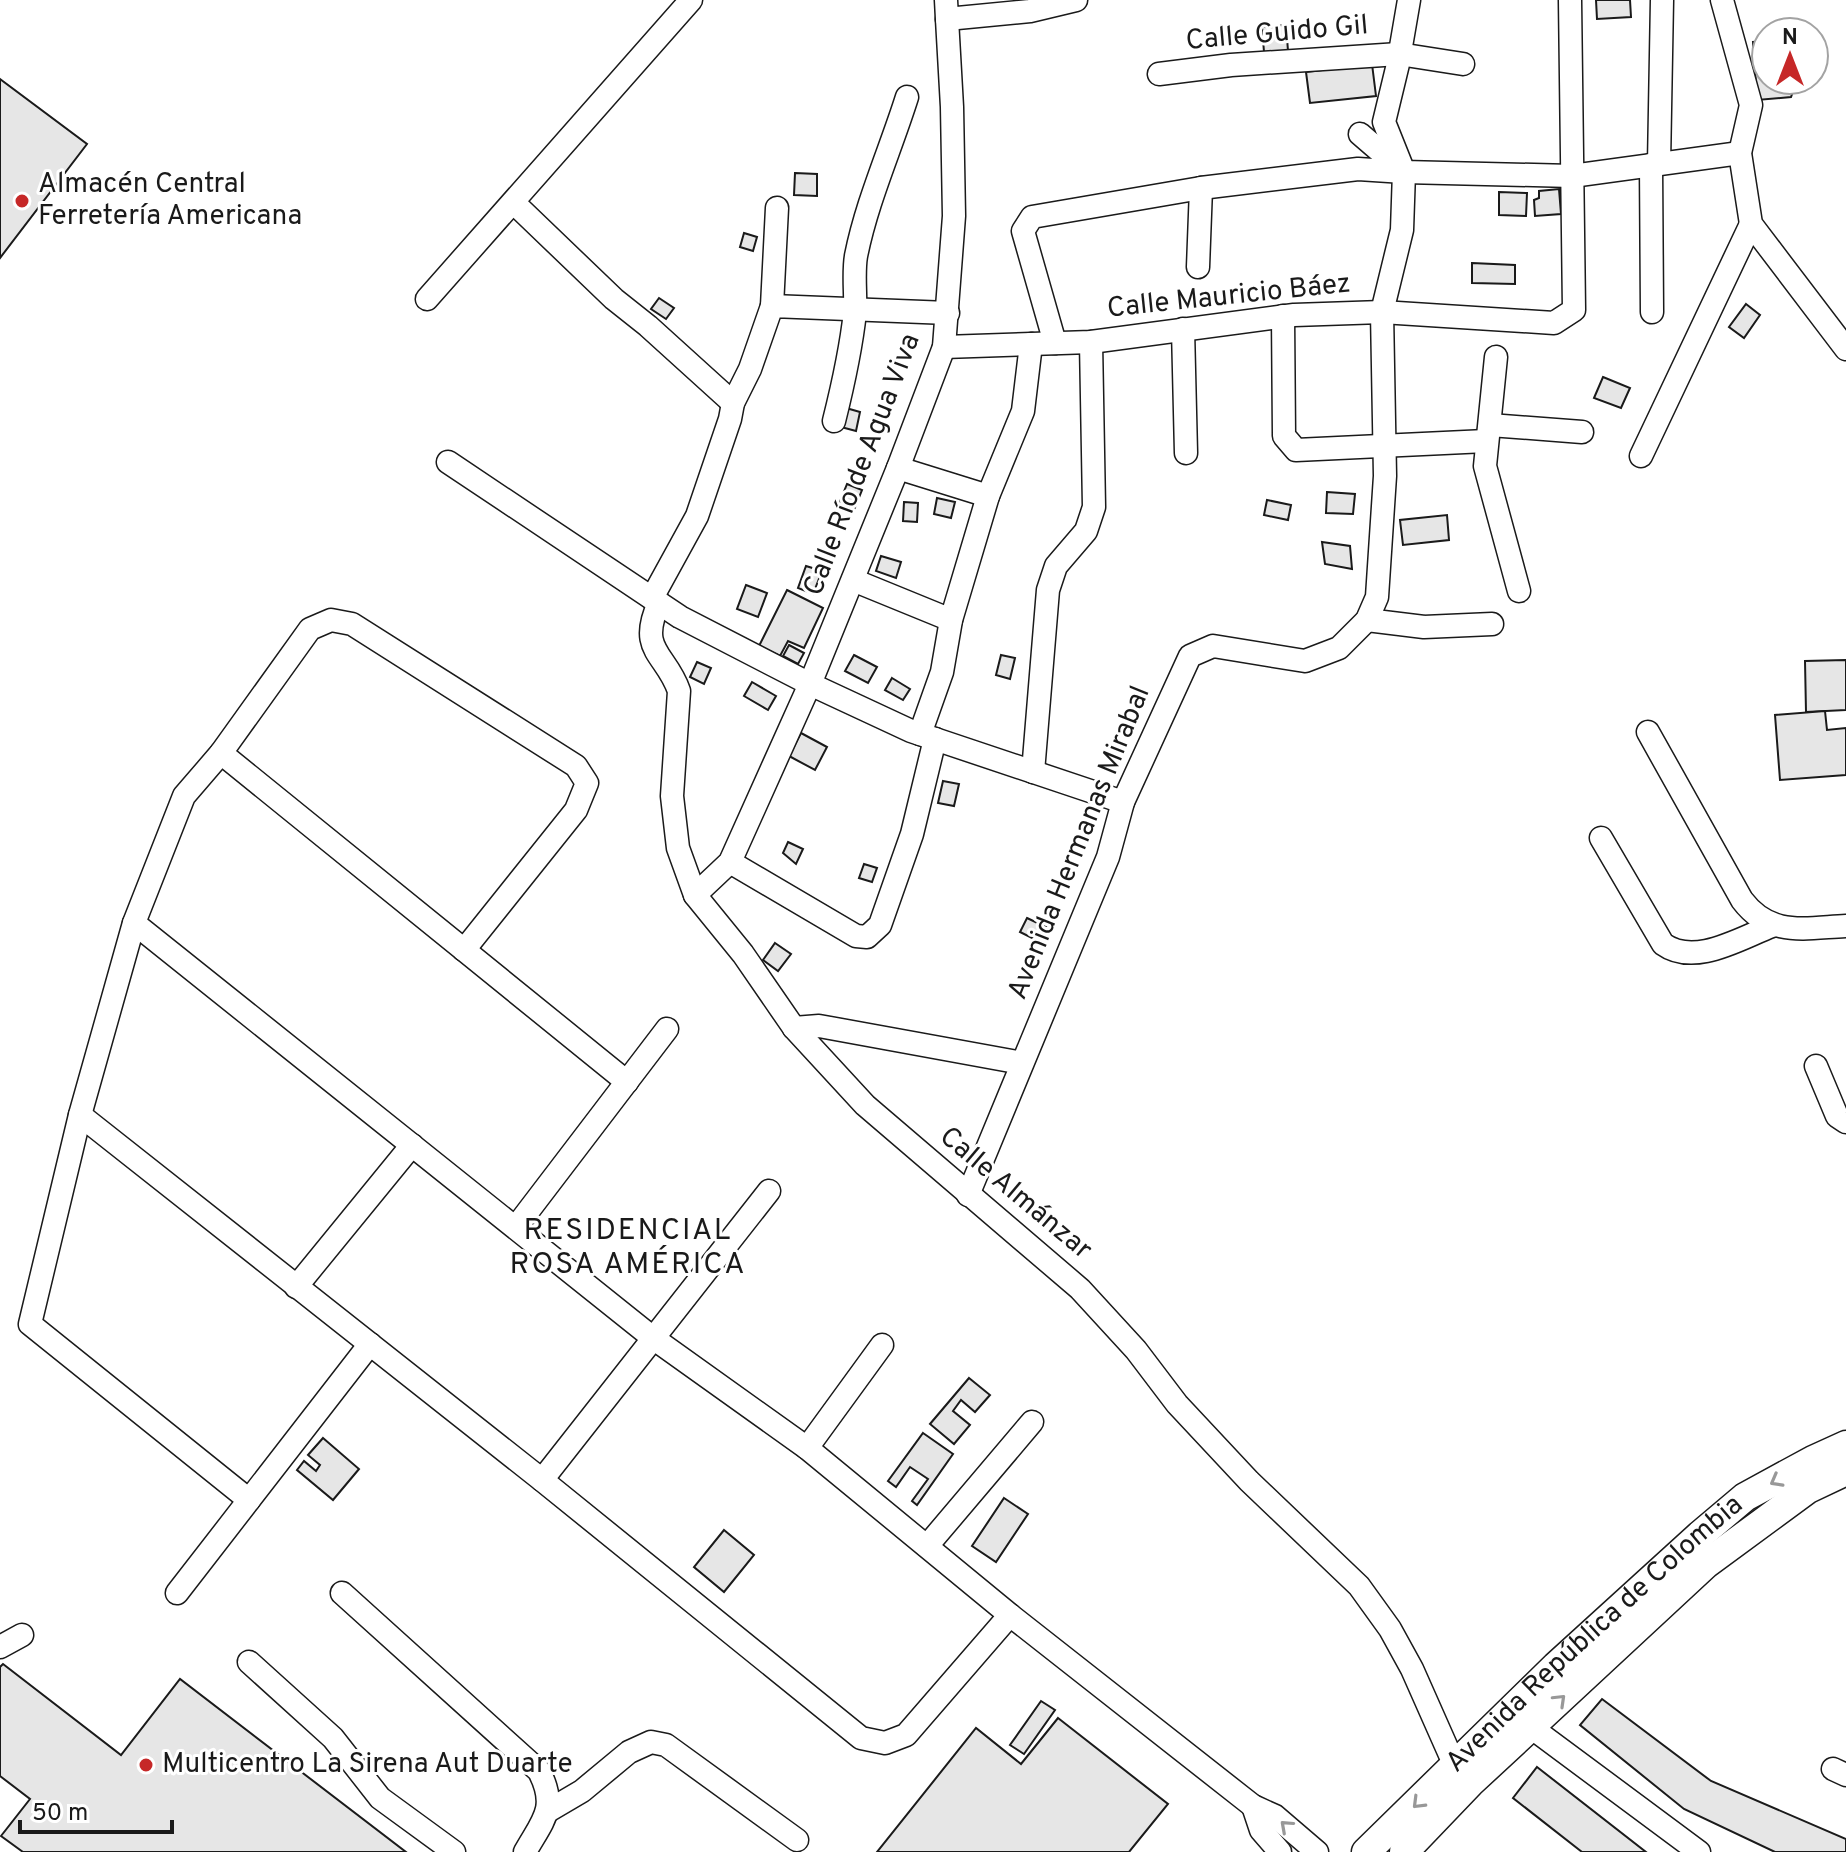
<svg xmlns="http://www.w3.org/2000/svg" width="1846" height="1852" font-family="Overpass,sans-serif">
	<style>
		.building { fill: #e6e6e6; stroke: #1a1a1a; stroke-width: 2 }
		.lines { fill: none; stroke-linecap: round; stroke-linejoin: round }
		.minor-casing { stroke: #1a1a1a; stroke-width: 25 }
		.major-casing { stroke: #1a1a1a; stroke-width: 31 }
		.minor { stroke: #fff; stroke-width: 22 }
		.major { stroke: #fff; stroke-width: 28 }
		.oneway { stroke: #989898 }
		.poi-dot { fill: #c62828; stroke: #fff; stroke-width: 3 }
		.labels { text-anchor: middle; dominant-baseline: central; stroke-width: 6; stroke-linejoin: round; paint-order: stroke }
		.street-label { font-size: 28px; fill: #1a1a1a; stroke: #fff }
		.poi-label { font-size: 28px; fill: #1a1a1a; stroke: #fff; text-anchor: start }
		.neighbourhood-label { font-size: 30px; letter-spacing: 2px; fill: #1a1a1a; stroke: #fff }
	</style>
	<rect width="100%" height="100%" fill="#fff"/>
	<!-- building -->
	<g class="building">
		<polygon points="1596,0 1630,0 1631,17 1597,19"/>
		<polygon points="1286,25 1288,51 1264,52 1262,27"/>
		<polygon points="1766,41 1766,80 1797,80 1791,97 1757,100 1753,42"/>
		<polygon points="1372,64 1376,96 1310,103 1306,72"/>
		<polygon points="0,79 87,144 0,258"/>
		<polygon points="795,173 817,174 817,196 794,195"/>
		<polygon points="1559,189 1561,214 1535,216 1534,200 1539,198 1539,191"/>
		<polygon points="1499,192 1527,193 1526,216 1499,215"/>
		<polygon points="744,233 757,237 753,251 740,247"/>
		<polygon points="1472,263 1515,265 1515,284 1472,283"/>
		<polygon points="659,298 674,308 666,319 651,309"/>
		<polygon points="1746,304 1760,315 1744,338 1729,327"/>
		<polygon points="1603,377 1630,388 1621,408 1594,398"/>
		<polygon points="846,408 860,412 856,431 841,427"/>
		<polygon points="847,484 862,490 854,510 839,504"/>
		<polygon points="1327,492 1355,494 1353,514 1326,513"/>
		<polygon points="937,498 955,502 951,518 934,514"/>
		<polygon points="1267,500 1291,505 1288,520 1264,515"/>
		<polygon points="904,502 918,503 917,522 903,521"/>
		<polygon points="1447,515 1449,540 1403,545 1400,520"/>
		<polygon points="1322,542 1350,546 1352,569 1325,564"/>
		<polygon points="881,556 901,562 896,578 876,571"/>
		<polygon points="806,566 822,571 813,594 798,588"/>
		<polygon points="746,585 767,593 758,617 737,609"/>
		<polygon points="787,590 823,608 804,648 788,641 780,656 759,646"/>
		<polygon points="789,645 804,653 798,664 783,656"/>
		<polygon points="854,655 877,667 868,683 845,671"/>
		<polygon points="1001,655 1015,658 1010,679 996,675"/>
		<polygon points="1846,660 1846,710 1806,712 1805,661"/>
		<polygon points="697,662 711,668 704,684 690,677"/>
		<polygon points="892,678 910,689 903,700 885,690"/>
		<polygon points="752,682 776,696 768,710 744,696"/>
		<polygon points="1825,711 1827,730 1846,728 1846,775 1780,780 1775,715"/>
		<polygon points="801,733 827,747 815,770 789,756"/>
		<polygon points="943,781 959,784 954,806 938,803"/>
		<polygon points="788,842 803,849 796,864 783,853"/>
		<polygon points="864,864 877,868 872,882 859,878"/>
		<polygon points="1027,918 1046,927 1038,941 1020,932"/>
		<polygon points="775,943 791,954 778,971 763,960"/>
		<polygon points="969,1378 990,1395 975,1412 961,1400 953,1411 970,1425 954,1444 930,1424"/>
		<polygon points="923,1433 953,1454 917,1505 912,1501 928,1479 910,1467 896,1487 888,1481"/>
		<polygon points="323,1438 359,1469 333,1500 297,1470 304,1461 316,1471 320,1465 308,1455"/>
		<polygon points="1004,1498 1028,1514 996,1562 972,1546"/>
		<polygon points="724,1530 754,1555 724,1592 694,1567"/>
		<polygon points="3,1664 121,1755 180,1679 406,1852 23,1852 1,1836 30,1799 0,1776 0,1667"/>
		<polygon points="1602,1699 1711,1781 1846,1839 1846,1852 1775,1852 1684,1809 1580,1725"/>
		<polygon points="1041,1701 1055,1710 1024,1754 1010,1745"/>
		<polygon points="1058,1718 1168,1804 1129,1852 877,1852 976,1728 1021,1764"/>
		<polygon points="1537,1767 1646,1852 1582,1852 1513,1798"/>
	</g>
	<g class="lines">
		<!-- minor casing -->
		<g class="minor-casing">
			<g id="minor">
				<polyline points="946,0 947,19 1030,11 1076,0"/>
				<polyline points="1722,0 1751,105 1740,153 1751,224 1846,349"/>
				<polyline points="1159,74 1231,65 1399,54 1463,64"/>
				<polyline points="1360,134 1404,172 1572,176 1740,153"/>
				<polyline points="1659,164 1662,0"/>
				<polyline points="1651,165 1652,312"/>
				<polyline points="514,203 614,299 648,326 733,403"/>
				<polyline points="1198,267 1201,188"/>
				<polyline points="427,299 691,0"/>
				<polyline points="772,306 777,208"/>
				<polyline points="1283,316 1284,436 1296,450 1486,441"/>
				<polyline points="1183,329 1186,453"/>
				<polyline points="1055,343 1023,231 1032,217 1201,188 1358,169 1404,172"/>
				<polyline points="944,347 1091,342 1294,315 1382,312 1554,323 1574,310 1570,0"/>
				<polyline points="1496,357 1485,466 1519,591"/>
				<path d="M834,421c9,-36 17,-72 21,-109 1,-18 -2,-38 1,-56 11,-55 34,-105 51,-159"/>
				<polyline points="1490,425 1582,432"/>
				<polyline points="1641,456 1751,224"/>
				<polyline points="448,462 680,617 810,684 911,731 1123,802"/>
				<polyline points="898,468 988,496"/>
				<polyline points="853,580 951,620"/>
				<polyline points="652,598 697,516 730,419 733,403 750,369 772,306 948,313"/>
				<path d="M659,603c-22,48 7,50 20,88l-7,105 6,52 17,47 48,59 51,74 71,77 215,184 56,61 41,54 72,77 110,105 31,43 22,40 43,97 7,8"/>
				<polyline points="1367,620 1424,627 1492,624"/>
				<path d="M1648,732l94,168c28,37 61,28 104,26"/>
				<polyline points="920,734 942,672 951,620 988,496 1023,411 1031,344"/>
				<polyline points="221,753 627,1082"/>
				<polyline points="1033,772 1048,590 1056,566 1086,531 1094,507 1091,342"/>
				<path d="M1601,838l62,106c32,23 77,-6 109,-18"/>
				<polyline points="730,862 856,936 867,937 880,925 912,834 935,739"/>
				<polyline points="695,895 730,862 810,684 898,468 944,347 954,216 952,107 947,19"/>
				<polyline points="134,923 653,1338 807,1448 1010,1615 1253,1806 1275,1816 1317,1852"/>
				<polyline points="794,1028 819,1026 1022,1063"/>
				<polyline points="1816,1066 1837,1116 1846,1122"/>
				<polyline points="80,1115 542,1480 861,1738 885,1743 906,1735 1010,1615"/>
				<polyline points="968,1195 1108,857 1123,802 1190,656 1213,646 1305,661 1339,648 1367,620 1377,597 1385,476 1382,312 1402,230 1404,172 1384,122 1398,64 1409,0"/>
				<polyline points="516,1227 667,1029"/>
				<polyline points="296,1287 412,1145"/>
				<polyline points="807,1448 882,1345"/>
				<polyline points="542,1480 769,1191"/>
				<polyline points="249,1500 30,1324 80,1115 134,923 184,796 221,753 310,629 331,620 352,624 576,766 587,783 576,810 464,950"/>
				<polyline points="927,1546 1032,1422"/>
				<polyline points="177,1593 370,1344"/>
				<path d="M342,1593l197,178c19,37 4,49 -14,81"/>
				<polyline points="0,1647 22,1635"/>
				<polyline points="249,1662 333,1738 380,1798 454,1852"/>
				<polyline points="1532,1728 1699,1852"/>
				<polyline points="1833,1769 1846,1775"/>
				<polyline points="1253,1806 1261,1830 1280,1852"/>
				<polyline points="548,1811 582,1791 629,1752 651,1742 666,1745 797,1840"/>
			</g>
		</g>
		<!-- major casing -->
		<g class="major-casing">
			<g id="major">
				<path id="s1" d="M1366,1852l190,-186 144,-131 45,-38 68,-37 33,-15"/>
				<polyline points="1404,1852 1470,1783 1706,1564 1808,1489 1846,1471"/>
			</g>
		</g>
		<!-- minor -->
		<use href="#minor" class="minor"/>
		<!-- major -->
		<use href="#major" class="major"/>
	</g>
	<!-- one-way arrows -->
	<defs><path id="oneway-chevron" d="M-2-3.5L2.5 0L-2 3.5" fill="none" stroke-width="1.6" stroke-linecap="round" stroke-linejoin="round" transform="scale(2)"/></defs>
	<g class="oneway">
		<use href="#oneway-chevron" transform="translate(1776 1481) rotate(151)"/>
		<use href="#oneway-chevron" transform="translate(1560 1700) rotate(-44)"/>
		<use href="#oneway-chevron" transform="translate(1418 1803) rotate(135)"/>
		<use href="#oneway-chevron" transform="translate(1286 1826) rotate(-138)"/>
	</g>
	<!-- markers -->
	<g class="poi-dot">
		<circle cx="22" cy="201" r="8"/>
		<circle cx="146" cy="1765" r="8"/>
	</g>
	<g class="labels">
		<!-- street labels -->
		<g class="street-label">
			<text transform="translate(1277 34) rotate(-5)">Calle Guido Gil</text>
			<text transform="translate(1229 297) rotate(-6)">Calle Mauricio Báez</text>
			<text transform="translate(863 465) rotate(-69)">Calle Río de Agua Viva</text>
			<text transform="translate(1080 843) rotate(-68)">Avenida Hermanas Mirabal</text>
			<text transform="translate(1015 1194) rotate(40)">Calle Almánzar</text>
			<text stroke="none"><textPath href="#s1" startOffset="316">Avenida República de Colombia</textPath></text>
		</g>
		<!-- poi labels -->
		<g class="poi-label">
			<text x="38" y="185">Almacén Central<tspan x="38" dy="32">Ferretería Americana</tspan></text>
			<text x="162" y="1765">Multicentro La Sirena Aut Duarte</text>
		</g>
		<!-- neighbourhood labels -->
		<g class="neighbourhood-label">
			<text x="628" y="1231">RESIDENCIAL<tspan x="628" dy="34">ROSA AMÉRICA</tspan></text>
		</g>
	</g>
	<!-- north arrow -->
	<g transform="translate(1790 56)"><circle r="38" fill="#ffffff" stroke="#a3a3a3" stroke-width="2"/>
	<path d="M0-6L14 30L0 20L-14 30Z" fill="#c62828"/>
	<text y="-12" font-size="22" font-weight="bold" text-anchor="middle" fill="#1a1a1a">N</text>
	</g>
	<!-- scale -->
	<path d="M20 1820v12h152v-12" fill="none" stroke="#1a1a1a" stroke-width="4"/>
	<text x="32" y="1820" font-size="24" fill="#1a1a1a" stroke="#ffffff" stroke-width="6" paint-order="stroke">50 m</text>
</svg>
